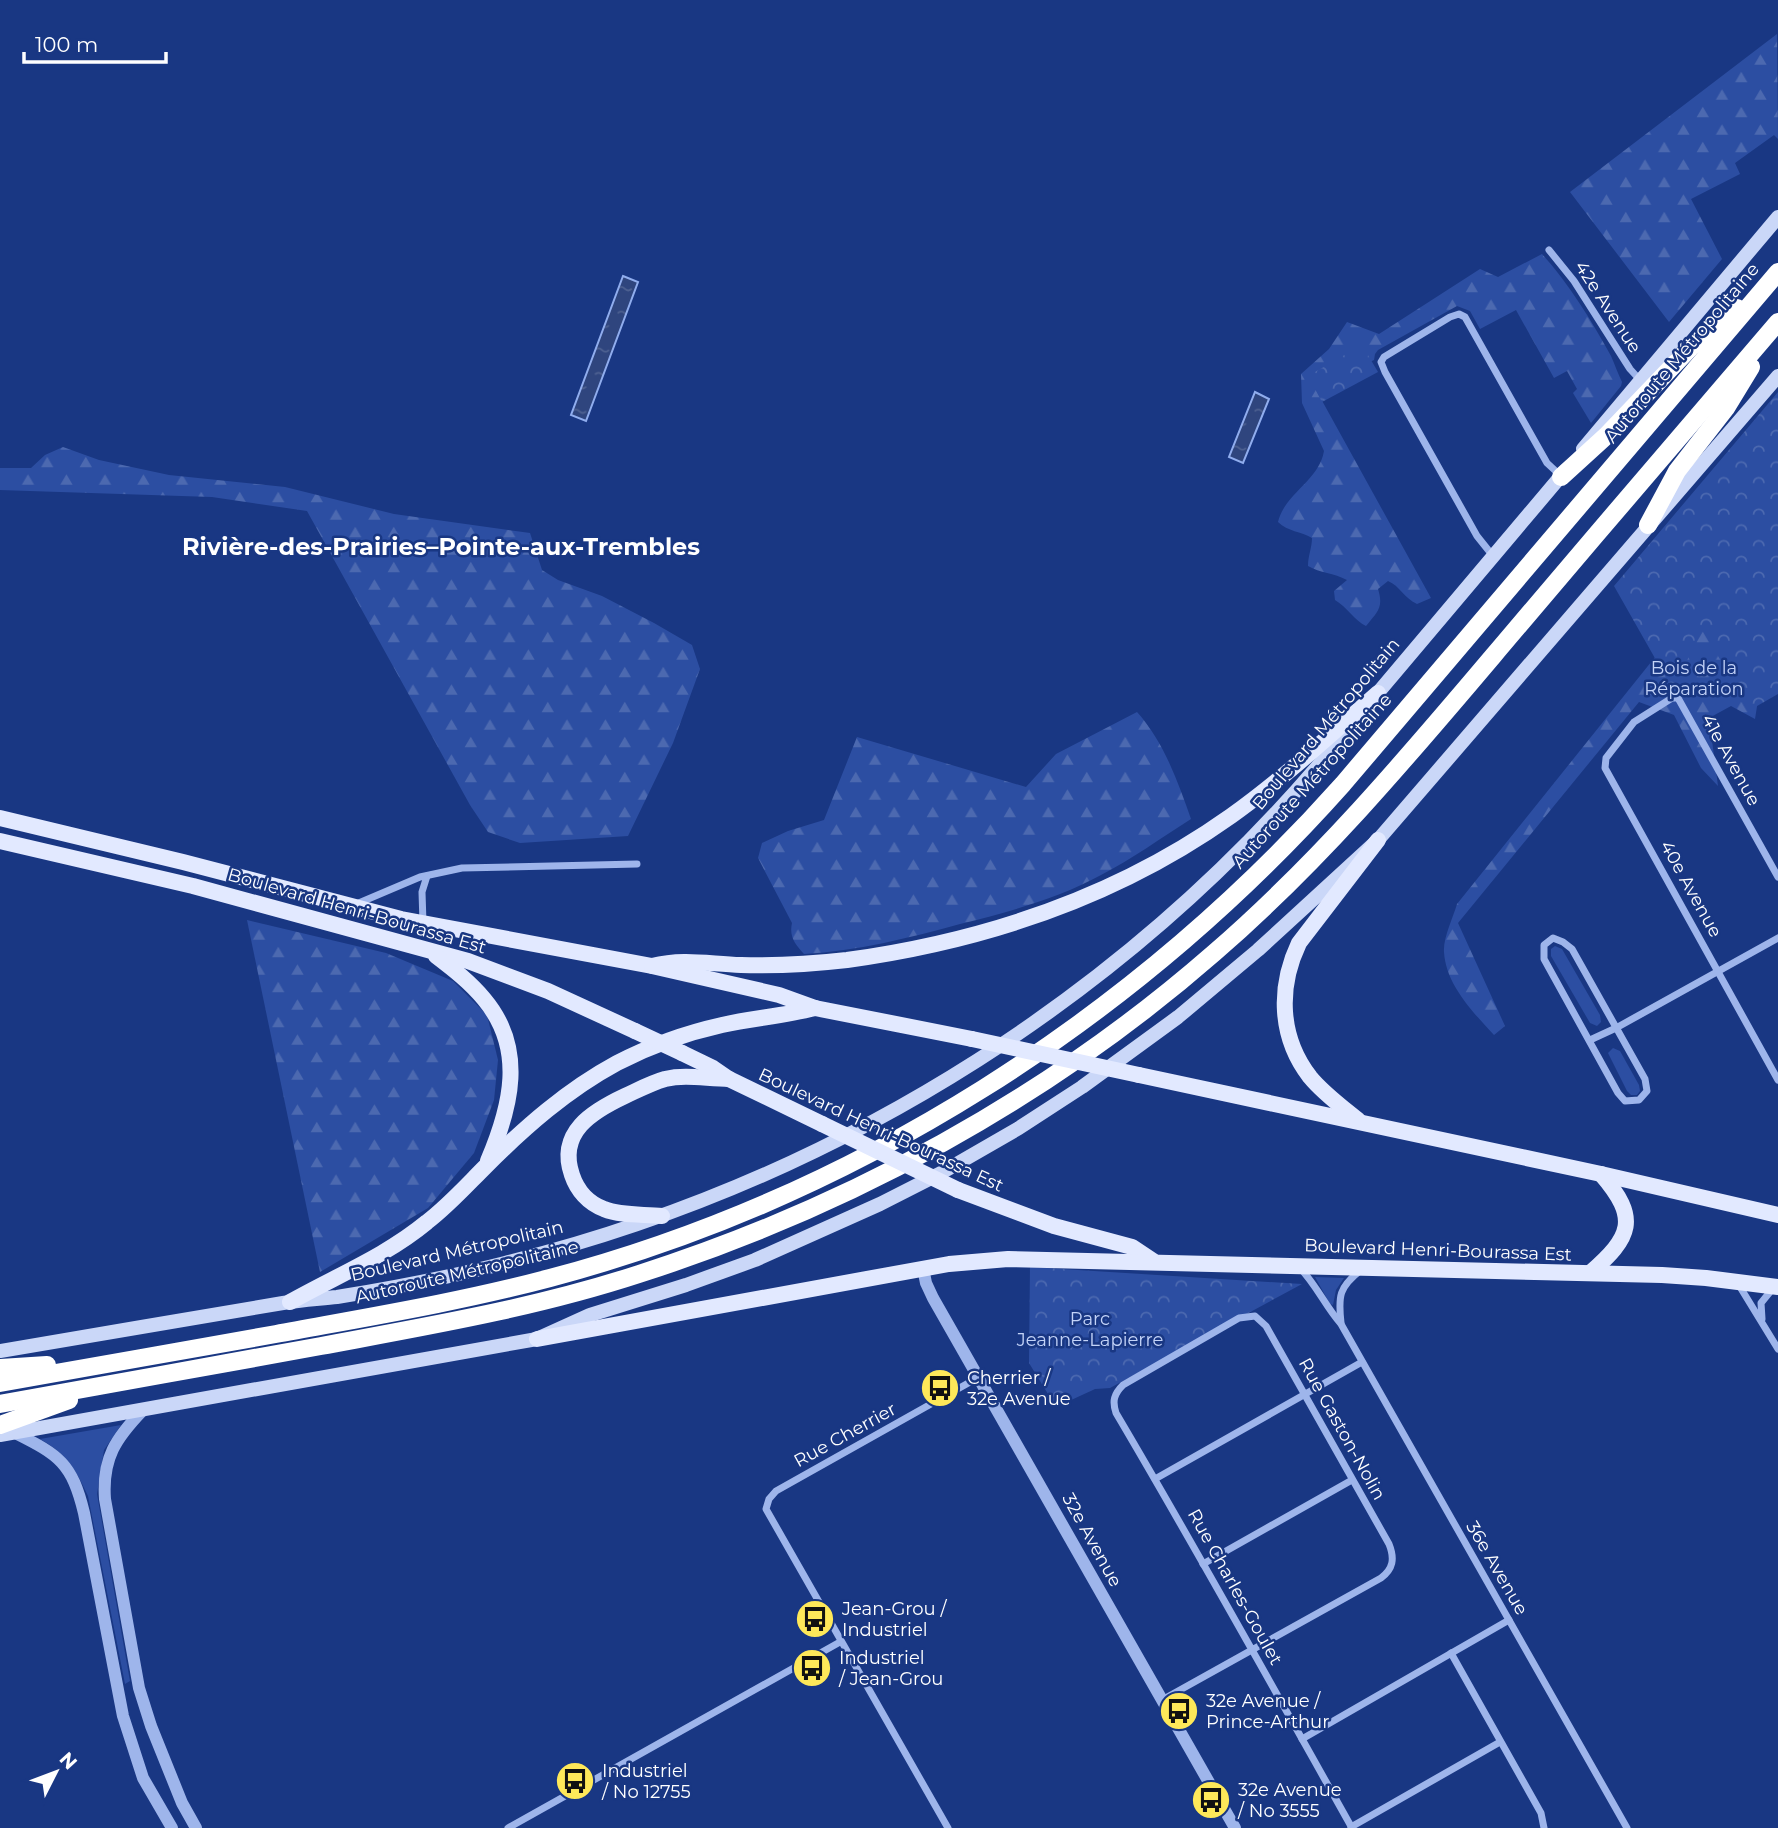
<svg xmlns="http://www.w3.org/2000/svg" width="1778" height="1828" font-family="Montserrat,sans-serif">
	<style>
		.green { fill: #2c4ea2 }
		.forest { fill: url(#forest-firs) }
		.park { fill: url(#park-crowns) }
		.water { fill: url(#water-ripples); stroke: #90adee; stroke-width: 2 }
		.lines { fill: none; stroke-linecap: round; stroke-linejoin: round }
		.minor { stroke: #9eb5eb; stroke-width: 7 }
		.tertiary { stroke: #9eb5eb; stroke-width: 12 }
		.secondary { stroke: #cad7f8; stroke-width: 14 }
		.primary { stroke: #e2e9ff; stroke-width: 16 }
		.motorway { stroke: #fff; stroke-width: 18 }
		.primary-bridge { stroke: #e2e9ff; stroke-width: 16 }
		.labels { text-anchor: middle; dominant-baseline: central; stroke-width: 5; stroke-linejoin: round; paint-order: stroke }
		.street-label { font-size: 18px; fill: #fff; stroke: #193783 }
		.park-label { font-size: 18px; fill: #c3d3f8; stroke: #193783 }
		.poi-label { font-size: 18px; fill: #fff; stroke: #193783; text-anchor: start }
		.district-label { font-size: 24px; font-weight: bold; fill: #fff; stroke: #193783 }
	</style>
	<defs>
		<pattern id="forest-firs" width="22" height="20" patternUnits="userSpaceOnUse" patternTransform="scale(1.75)"><rect width="22" height="20" fill="#2c4ea2"/><path d="M5 1l3.5 6h-7zM16 11l3.5 6h-7z" fill="#4c69b0"/></pattern>
		<pattern id="park-crowns" width="20" height="18" patternUnits="userSpaceOnUse" patternTransform="scale(1.75)"><rect width="20" height="18" fill="#2c4ea2"/><path d="M2 6a3 3 0 1 1 6 0M12 15a3 3 0 1 1 6 0" fill="none" stroke="#4c69b0"/></pattern>
		<pattern id="water-ripples" width="26" height="14" patternUnits="userSpaceOnUse" patternTransform="scale(1.75)"><rect width="26" height="14" fill="#2f457e"/><path d="M2 4q2-2 4 0t4 0M15 11q2-2 4 0t4 0" fill="none" stroke="#4e6191"/></pattern>
	</defs>
	<rect width="100%" height="100%" fill="#193783"/>
	<!-- green -->
	<g class="green">
		<polygon points="1555,946 1562,949 1600,1015 1601,1022 1597,1026 1590,1023 1551,956 1551,949"/>
		<polygon points="1613,1048 1620,1051 1639,1085 1640,1091 1637,1095 1631,1095 1627,1091 1608,1053"/>
		<polygon points="1315,1277 1344,1278 1336,1290 1333,1305 1330,1304"/>
		<path d="M121,1425l-17,25 -7,44 33,187 -5,3 -37,-188c-12,-26 -22,-43 -48,-57z"/>
	</g>
	<!-- forest -->
	<g class="forest">
		<polygon points="1777,34 1778,139 1774,135 1735,163 1740,174 1691,199 1722,259 1669,322 1570,192"/>
		<path d="M1542,254c28,31 49,66 69,102 4,9 7,18 11,26l-1,4 -30,37 -18,-30 4,-4 -10,-18 -13,7 -38,-68 -36,19 -10,-18 -13,-5 -79,44 -3,4 -1,6 -59,28 116,210 -14,6c-13,-6 -17,-18 -29,-23l-10,8c6,19 -1,23 -12,37 -11,-5 -19,-19 -31,-26l-1,-9 13,-11c-13,-7 -27,-7 -39,-14 0,-11 4,-18 4,-28 -11,-7 -24,-6 -34,-16 7,-29 41,-41 46,-71l-22,-48 -1,-29 28,-25 18,-27 32,12 101,-65 18,8z"/>
		<polygon points="63,447 99,460 169,475 285,487 394,514 530,533 542,570 558,580 602,596 654,623 692,645 700,669 673,743 628,836 520,843 488,832 470,805 307,511 212,497 0,490 0,468 31,468 45,455"/>
		<path d="M1720,569l38,131 -3,19 -24,-13 -22,12 9,68 -17,-18 -27,-53 -35,-13 -181,221 47,103 -11,9c-21,-23 -48,-50 -50,-83 -1,-14 9,-34 13,-48l227,-283z"/>
		<path d="M1137,712c27,30 41,70 54,107 -30,19 -59,40 -90,56 -44,24 -93,37 -141,49 -51,14 -103,27 -156,30 -9,-10 -15,-17 -12,-31l-34,-65 4,-15 26,-12 36,-11 33,-83 169,50 30,-33z"/>
		<polygon points="247,920 386,953 453,981 487,1015 498,1060 494,1100 474,1153 428,1208 320,1272"/>
	</g>
	<!-- park -->
	<g class="park">
		<polygon points="1362,345 1378,372 1322,402 1308,376"/>
		<polygon points="1778,392 1778,694 1750,710 1702,629 1673,690 1614,586"/>
		<polygon points="1030,1267 1302,1284 1110,1388 1095,1389 1056,1407 1029,1363"/>
	</g>
	<!-- water -->
	<g class="water">
		<polygon points="623,276 638,282 586,421 571,415"/>
		<polygon points="1255,392 1269,399 1243,463 1229,457"/>
	</g>
	<g class="lines">
		<!-- minor -->
		<g class="minor">
			<polyline points="1549,250 1574,281 1630,369 1640,380"/>
			<polyline points="1493,556 1477,536 1385,372 1381,362 1384,357 1450,317 1459,314 1465,317 1547,463 1561,476"/>
			<polyline points="1778,877 1678,698 1672,698 1634,722 1606,758 1605,768 1778,1080"/>
			<polyline points="354,905 420,877 462,868 637,864"/>
			<polyline points="423,923 422,892 427,876"/>
			<polygon points="1553,938 1563,942 1572,949 1645,1079 1647,1091 1639,1100 1625,1101 1618,1093 1544,959 1544,945"/>
			<polyline points="1590,1040 1616,1028 1778,938"/>
			<path d="M1299,1267c17,17 26,39 42,57l286,504"/>
			<polyline points="1737,1282 1778,1349"/>
			<polyline points="1762,1319 1761,1303 1774,1287"/>
			<path d="M1341,1323c-3,-27 -2,-36 20,-53"/>
			<polyline points="1155,1479 1362,1362"/>
			<polyline points="1203,1564 1352,1480"/>
			<polyline points="1451,1653 1541,1813 1544,1828"/>
			<path d="M1162,1700l219,-122c12,-9 14,-19 8,-34l-123,-218 -11,-10 -16,2 -116,67c-9,9 -11,16 -7,28 81,137 158,276 236,415"/>
			<polyline points="1302,1739 1509,1620"/>
			<polyline points="1351,1827 1500,1742"/>
			<polyline points="508,1828 840,1642"/>
			<polyline points="948,1828 766,1509 769,1499 776,1491 979,1377"/>
		</g>
		<!-- tertiary -->
		<g class="tertiary">
			<polyline points="923,1268 926,1283 933,1298 1235,1828"/>
			<path d="M143,1410c-27,28 -41,48 -38,89l34,189 12,38 31,77 14,25"/>
			<path d="M15,1433c44,22 57,30 69,80l39,203 20,62 29,50"/>
		</g>
		<!-- secondary -->
		<g class="secondary">
			<polyline points="1583,449 1778,217"/>
			<polyline points="1371,701 1566,470"/>
			<path d="M0,1351c94,-16 189,-32 283,-48 18,-3 36,-4 54,-6 56,-9 113,-20 168,-34 335,-83 640,-275 854,-547"/>
			<polyline points="0,1435 537,1339 590,1315 686,1285 755,1260 880,1204 941,1173 1019,1128 1082,1087 1178,1017 1258,950 1378,840 1778,376"/>
		</g>
		<!-- primary -->
		<g class="primary">
			<polyline points="0,818 183,862 401,919 652,966 779,995 815,1008 972,1039"/>
			<polyline points="0,841 193,886 468,961 548,991 635,1031"/>
			<path d="M436,956c17,13 34,26 48,43 42,50 27,108 4,162"/>
			<path d="M652,966c32,-8 56,-2 89,-1 35,1 71,-1 106,-5 138,-19 270,-63 384,-144 52,-37 99,-81 147,-123"/>
			<polyline points="682,1053 713,1068 729,1079 822,1124"/>
			<polyline points="1139,1075 1601,1174 1778,1215"/>
			<path d="M1358,1120c-16,-13 -35,-27 -48,-43 -31,-40 -32,-90 -11,-134l79,-103"/>
			<polyline points="958,1190 1054,1226 1132,1247 1153,1261"/>
			<path d="M662,1216c-19,-2 -41,0 -58,-7 -16,-6 -27,-19 -32,-34 -15,-43 21,-64 53,-79 13,-6 26,-13 40,-17 21,-5 42,0 64,0"/>
			<path d="M1590,1273c41,-36 50,-54 11,-99"/>
			<path d="M290,1302c46,-26 96,-46 137,-80 21,-16 39,-36 58,-55 40,-40 82,-77 132,-104 33,-17 69,-30 105,-38 31,-7 62,-9 93,-17"/>
			<polyline points="537,1339 949,1264 1008,1259 1662,1275 1706,1278 1778,1287"/>
		</g>
		<!-- motorway -->
		<g class="motorway">
			<polyline points="1561,477 1606,436 1690,348 1737,308"/>
			<polyline points="1648,525 1677,471 1726,408 1751,367"/>
			<polyline points="0,1368 47,1365"/>
			<path d="M0,1383c92,-16 184,-33 276,-49 92,-17 184,-32 274,-56 306,-81 584,-259 793,-494l435,-512"/>
			<path d="M0,1404c107,-19 214,-39 321,-58 107,-20 214,-38 318,-72 209,-67 408,-175 575,-321 110,-95 202,-206 296,-317 89,-105 179,-210 268,-314"/>
			<polyline points="0,1425 69,1400"/>
		</g>
		<!-- primary-bridge -->
		<g class="primary-bridge">
			<polyline points="635,1031 682,1053"/>
			<polyline points="972,1039 1139,1075"/>
			<polyline points="822,1124 958,1190"/>
		</g>
	</g>
	<!-- icons -->
	<defs>
		<g id="bus-disc" transform="scale(2.0125)"><circle r="9.5" fill="#fee859" stroke="#193783"/><path d="M-5-6H5V4H4V6H2V4H-2V6H-4V4H-5ZM-3.5-4V0h7V-4ZM-3.5 1.2v1.5H-2V1.2ZM2 1.2v1.5H3.5V1.2Z" fill="#111"/></g>
	</defs>
	<g fill-rule="evenodd">
		<use href="#bus-disc" x="940" y="1388"/>
		<use href="#bus-disc" x="815" y="1619"/>
		<use href="#bus-disc" x="812" y="1668"/>
		<use href="#bus-disc" x="1179" y="1711"/>
		<use href="#bus-disc" x="575" y="1781"/>
		<use href="#bus-disc" x="1211" y="1800"/>
	</g>
	<g class="labels">
		<!-- street labels -->
		<g class="street-label">
			<text transform="translate(1608 307) rotate(57)">42e Avenue</text>
			<text transform="translate(1682 353) rotate(-50)">Autoroute Métropolitaine</text>
			<text transform="translate(1326 724) rotate(-50)">Boulevard Métropolitain</text>
			<text transform="translate(1731 760) rotate(61)">41e Avenue</text>
			<text transform="translate(1312 781) rotate(-48)">Autoroute Métropolitaine</text>
			<text transform="translate(1691 889) rotate(61)">40e Avenue</text>
			<text transform="translate(357 911) rotate(16)">Boulevard Henri-Bourassa Est</text>
			<text transform="translate(881 1130) rotate(25)">Boulevard Henri-Bourassa Est</text>
			<text transform="translate(1438 1250) rotate(2)">Boulevard Henri-Bourassa Est</text>
			<text transform="translate(457 1251) rotate(-13)">Boulevard Métropolitain</text>
			<text transform="translate(467 1272) rotate(-13)">Autoroute Métropolitaine</text>
			<text transform="translate(1342 1429) rotate(61)">Rue Gaston-Nolin</text>
			<text transform="translate(845 1435) rotate(-29)">Rue Cherrier</text>
			<text transform="translate(1092 1540) rotate(61)">32e Avenue</text>
			<text transform="translate(1497 1568) rotate(60)">36e Avenue</text>
			<text transform="translate(1235 1587) rotate(61)">Rue Charles-Goulet</text>
		</g>
		<!-- park labels -->
		<g class="park-label">
			<text x="1694" y="668">Bois de la<tspan x="1694" dy="21">Réparation</tspan></text>
			<text x="1090" y="1319">Parc<tspan x="1090" dy="21">Jeanne-Lapierre</tspan></text>
		</g>
		<!-- poi labels -->
		<g class="poi-label">
			<text x="967" y="1378">Cherrier /<tspan x="967" dy="21">32e Avenue</tspan></text>
			<text x="842" y="1609">Jean-Grou /<tspan x="842" dy="21">Industriel</tspan></text>
			<text x="839" y="1658">Industriel<tspan x="839" dy="21">/ Jean-Grou</tspan></text>
			<text x="1206" y="1701">32e Avenue /<tspan x="1206" dy="21">Prince-Arthur</tspan></text>
			<text x="602" y="1771">Industriel<tspan x="602" dy="21">/ No 12755</tspan></text>
			<text x="1238" y="1790">32e Avenue<tspan x="1238" dy="21">/ No 3555</tspan></text>
		</g>
		<!-- district labels -->
		<g class="district-label">
			<text x="441" y="546">Rivière-des-Prairies–Pointe-aux-Trembles</text>
		</g>
	</g>
	<!-- north arrow -->
	<g transform="translate(56 1772) rotate(48)" stroke="#193783" stroke-width="5" paint-order="stroke">
	<path d="M0-5L12 26L0 18L-12 26Z" fill="#ffffff"/>
	<text y="-10" font-size="19" font-weight="bold" text-anchor="middle" fill="#ffffff">N</text>
	</g>
	<!-- scale -->
	<path d="M24 52v10h142v-10" fill="none" stroke="#ffffff" stroke-width="3.5"/>
	<text x="35" y="52" font-size="21" fill="#ffffff" stroke="#193783" stroke-width="5" paint-order="stroke">100 m</text>
</svg>
